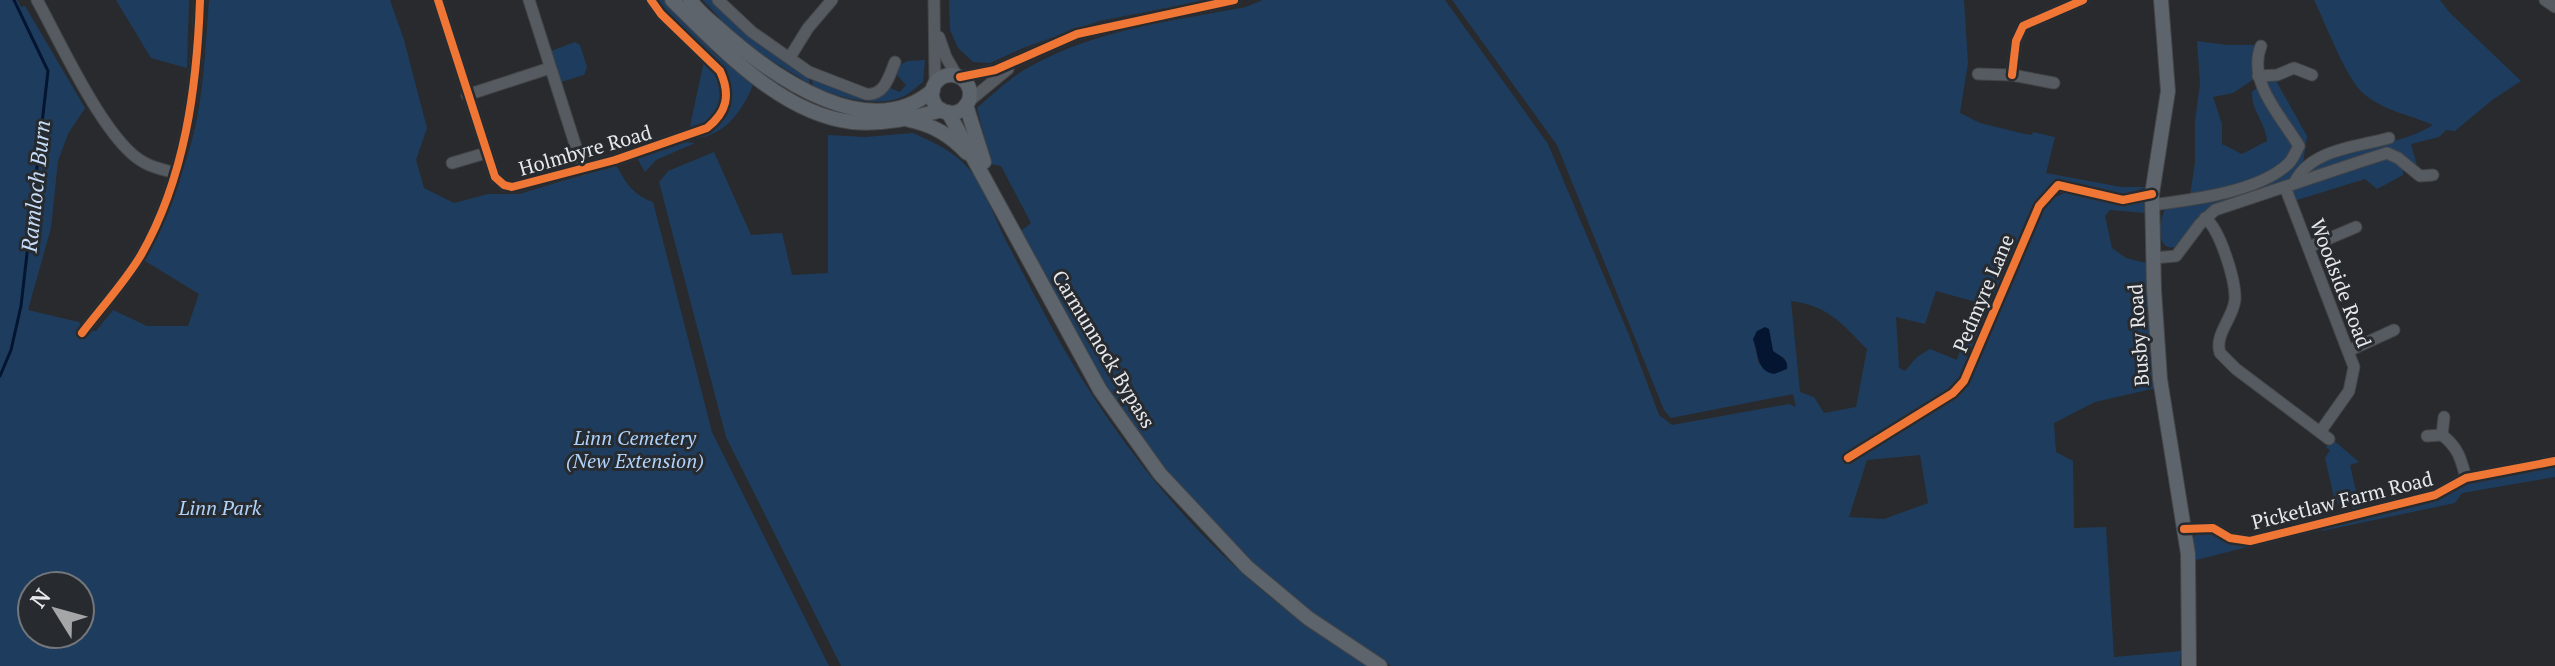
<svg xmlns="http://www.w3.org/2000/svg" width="2555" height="666" font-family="'PT Serif',serif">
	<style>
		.green { fill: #1e3d5e; fill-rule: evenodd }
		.water { fill: #041531 }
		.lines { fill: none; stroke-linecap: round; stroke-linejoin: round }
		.stream { stroke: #041531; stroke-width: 3 }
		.minor-casing { stroke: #434547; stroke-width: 13 }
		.major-casing { stroke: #434547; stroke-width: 16 }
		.minor { stroke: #565b62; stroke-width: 11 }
		.major { stroke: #5e646c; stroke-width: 14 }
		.cycleway-casing { stroke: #272a2e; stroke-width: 13 }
		.cycleway { stroke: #f07635; stroke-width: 8 }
		.labels { text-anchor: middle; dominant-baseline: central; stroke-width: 6; stroke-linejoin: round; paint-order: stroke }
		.street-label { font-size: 20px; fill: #e6e8eb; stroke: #272a2e }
		.park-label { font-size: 20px; font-style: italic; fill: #afd2fb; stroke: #272a2e }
		.water-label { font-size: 22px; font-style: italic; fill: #c6ddf9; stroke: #272a2e }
	</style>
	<rect width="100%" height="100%" fill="#282a2d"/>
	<!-- green -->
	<g class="green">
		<path d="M0,0h17l4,7 4,-1 60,102 -17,26 -10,27 -7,67 -23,82 51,12 7,8 10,1 17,-21 34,16h41l11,-32 -54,-33c17,-37 34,-75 45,-114 14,-47 15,-99 19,-147h181l14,40 23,88 -11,32 8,28 30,15 34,-9h31l97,-29c10,18 17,30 37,37l59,230 117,234h-829zM32,586h48v48h-48z"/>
		<polygon points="116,0 189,0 187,68 151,58"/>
		<path d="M656,0h10l47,52 40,33c-12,29 -31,54 -65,54l23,-9 18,-48z"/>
		<polygon points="703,0 712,0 760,44 808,73 810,84 761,54 725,24"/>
		<polygon points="949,0 1207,0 1099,21 1023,48 990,63 973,62 958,48 950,30"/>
		<path d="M1263,0h182l103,144 81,191 30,80 13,10 117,-21 7,3 -3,-13 -122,24 -7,-8 -107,-265 -105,-145h512l4,63 -8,50 20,10 45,11 7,1 1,-3 22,5 -9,36 75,14h26l-28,9 -57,-14 -18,21 26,-13 77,9 -1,14 -36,-3 -5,6 7,32 14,10 20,5 5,102 5,23 -61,14 -41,21 2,29 17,9 1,67 32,-1 8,130 67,-6 -1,15h-789c-36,-23 -72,-46 -105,-73 -83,-69 -151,-157 -206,-248 -20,-33 -36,-69 -54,-103l-5,-11 10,-8 -30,-57 -10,-2 -14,-56c16,-14 35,-32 54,-42 67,-37 141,-45 215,-59zM1936,291l40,11 -19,58 -27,-11 -13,8 -12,14 -6,-3 -3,-51 29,7zM1791,301c38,5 50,22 76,48l-11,58 -32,6 -10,-16 -14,-5zM1769,329l4,22 12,8 -3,10 -8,4 -15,-9 -6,-25zM1920,455l8,48 -44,16 -35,-2 18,-57z"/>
		<path d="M2314,0h126l9,12 72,69 -29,19 -37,31 -9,-1 -7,7 -28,7 7,25 -27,-18 -87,25c36,-33 89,-26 129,-51 -22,-10 -49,-14 -69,-31 -18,-15 -38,-70 -50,-94z"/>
		<path d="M2197,41l30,4h31l-4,34 -21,14 -20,4 9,27v20l20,10 25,-13c-1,-18 -16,-30 -15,-49l6,-5 34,56c1,33 -77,50 -102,52l5,-32v-42l5,-37z"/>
		<polygon points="575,42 580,45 587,67 584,75 561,82 551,51"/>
		<path d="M925,60l-2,22c-7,5 -13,12 -21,15 -24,11 -67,0 -89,-11l-2,-12 52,24h15l12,-10 10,4 6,-7 -9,-10 3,-10 7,-4z"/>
		<polygon points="704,61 713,70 724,92 712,121 689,131"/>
		<path d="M2267,79h8l32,57 -4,27 -14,18 -71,23 -40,42c-23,9 -20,-26 -12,-38l117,-34 15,-37 -34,-53z"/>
		<path d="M913,133c20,9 41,18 56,36 13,14 27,51 36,70 27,51 54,105 86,154 71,111 164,207 279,273h-529l-115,-229 -67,-255 9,-11 46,-19 37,83 31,-2 10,42 36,-2v-138l37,2z"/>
		<polygon points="682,142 695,143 656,160 645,172 637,158"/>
		<polygon points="2386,156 2403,169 2403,175 2377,189 2365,179 2294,201 2293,190"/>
		<polygon points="2332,439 2359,462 2350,465 2360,508 2353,509 2350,502 2339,504 2334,497 2325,458 2330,450 2326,447"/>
		<polygon points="2555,466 2555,477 2462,493 2455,503 2322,531 2322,528 2469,482"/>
		<polygon points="2197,533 2209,533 2222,541 2251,546 2196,560 2193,538"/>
	</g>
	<!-- water -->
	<path class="water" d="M1765,327l4,2 4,22c6,5 16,7 14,18l-13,5c-18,-3 -15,-21 -21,-35l4,-8z"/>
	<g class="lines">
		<!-- stream -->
		<polyline class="stream" points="0,376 11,350 21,306 48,71 14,0"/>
		<!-- minor casing -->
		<g class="minor-casing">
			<g id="minor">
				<path d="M37,0c23,41 69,144 108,163 9,5 20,7 30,10"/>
				<path d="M438,0l57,177 9,8 8,2 103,-27 92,-32c20,-16 24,-33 13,-57l-59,-57 -10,-14"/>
				<polyline points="529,0 583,169"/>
				<path d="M718,0l34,32 57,40 57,22c19,2 23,-18 29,-32"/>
				<polyline points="934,0 935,84"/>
				<polyline points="2545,0 2555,7"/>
				<polyline points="939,37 946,57 957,76"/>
				<polyline points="790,57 808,28 832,0"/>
				<polyline points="1978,74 2012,75 2054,83"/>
				<polyline points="2012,75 2016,41 2023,26 2083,0"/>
				<polyline points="2258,76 2277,75 2294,68 2312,75"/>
				<polyline points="960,77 995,70 1077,34 1234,0"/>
				<polyline points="467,95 550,68"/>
				<polyline points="968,102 1008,69"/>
				<polyline points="452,163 486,153"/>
				<path d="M2294,184c15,-35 64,-37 95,-46"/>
				<polyline points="2285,187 2354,367 2349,391 2320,432"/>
				<path d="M2152,205c39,-5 108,-13 137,-42 4,-4 7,-12 10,-17 -18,-30 -52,-64 -38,-100"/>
				<path d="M2205,218c15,11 31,63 30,82 -2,18 -21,35 -15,53l16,16 93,70"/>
				<polyline points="2309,247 2356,227"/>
				<polyline points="2154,258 2176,256 2200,224 2215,210 2365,160 2387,153 2398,158 2420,176 2433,175"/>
				<path d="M82,333c19,-25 43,-51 59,-78 44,-77 56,-168 59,-255"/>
				<polyline points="2348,351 2394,330"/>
				<polyline points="2442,435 2444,417"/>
				<path d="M2427,436l15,-1c16,12 19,24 24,43"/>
				<polyline points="1848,458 1953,393 1964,381 2039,206 2058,185 2123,200 2152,194"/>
				<polyline points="2184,529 2213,528 2230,538 2250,541 2435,495 2466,478 2555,461"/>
			</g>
		</g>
		<!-- major casing -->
		<g class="major-casing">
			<g id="major">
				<path d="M672,0c48,47 109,114 180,122 30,3 61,-4 90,-12"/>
				<path d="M690,0c9,13 23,23 35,34 50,44 145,111 208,56"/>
				<polyline points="2161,0 2168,91 2152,194 2154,289 2160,379 2188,554 2189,666"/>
				<circle cx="951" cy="94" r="19"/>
				<polyline points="966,105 984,162"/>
				<polyline points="948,112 1100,390 1160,474 1247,567 1308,618 1380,666"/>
				<path d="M909,120c24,5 41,15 58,33"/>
			</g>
		</g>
		<!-- minor -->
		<use href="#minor" class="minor"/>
		<!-- major -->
		<use href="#major" class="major"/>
		<!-- cycleway casing -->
		<g class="cycleway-casing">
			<g id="cycleway">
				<path d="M438,0l57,177 9,8 8,2 103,-27 92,-32c20,-16 24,-33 13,-57l-59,-57 -10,-14"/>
				<polyline points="2012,75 2016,41 2023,26 2083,0"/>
				<polyline points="960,77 995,70 1077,34 1234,0"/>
				<path d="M82,333c19,-25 43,-51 59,-78 44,-77 56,-168 59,-255"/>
				<polyline points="1848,458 1953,393 1964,381 2039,206 2058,185 2123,200 2152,194"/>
				<polyline points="2184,529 2213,528 2230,538 2250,541 2435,495 2466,478 2555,461"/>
			</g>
		</g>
		<!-- cycleway -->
		<use href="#cycleway" class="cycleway"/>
	</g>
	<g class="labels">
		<!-- street labels -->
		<g class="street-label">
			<text transform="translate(585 150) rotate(-16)">Holmbyre Road</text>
			<text transform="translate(2341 283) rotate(69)">Woodside Road</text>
			<text transform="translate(1983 293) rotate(-67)">Pedmyre Lane</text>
			<text transform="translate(2138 335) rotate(-94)">Busby Road</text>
			<text transform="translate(1104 349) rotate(59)">Carmunnock Bypass</text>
			<text transform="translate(2342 500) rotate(-14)">Picketlaw Farm Road</text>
		</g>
		<!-- park labels -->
		<g class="park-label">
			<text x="635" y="437">Linn Cemetery<tspan x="635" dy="23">(New Extension)</tspan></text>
			<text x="220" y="507">Linn Park</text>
		</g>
		<!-- water labels -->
		<g class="water-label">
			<text transform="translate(35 186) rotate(-84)">Ramloch Burn</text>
		</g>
	</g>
	<!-- north arrow -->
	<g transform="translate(56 610) rotate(307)"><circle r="38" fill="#272a2e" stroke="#73767a" stroke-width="2"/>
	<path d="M0-6L14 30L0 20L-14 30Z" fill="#a4a6a8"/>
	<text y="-12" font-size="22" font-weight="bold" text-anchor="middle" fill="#e6e8eb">N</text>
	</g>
</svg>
